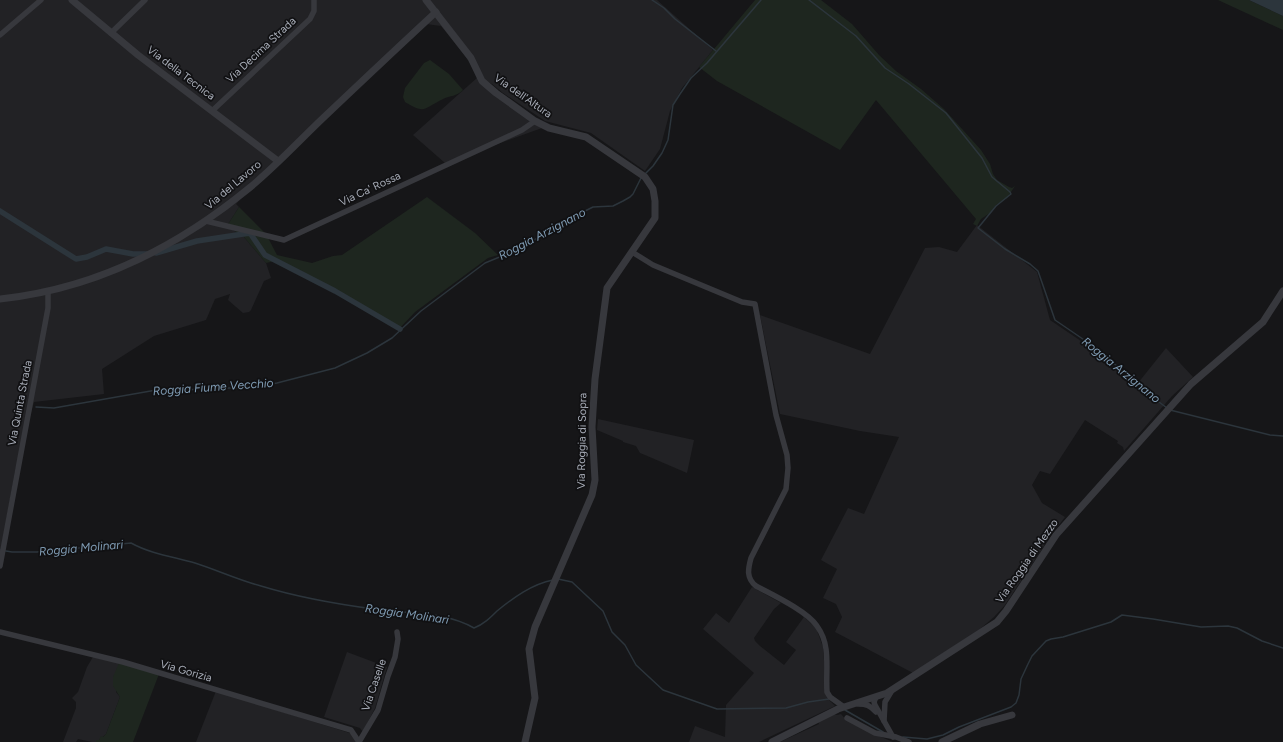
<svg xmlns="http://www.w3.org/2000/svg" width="1283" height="742" font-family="Figtree,sans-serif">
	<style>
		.built { fill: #222225 }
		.green { fill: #1e261f }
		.water { fill: #2c353c }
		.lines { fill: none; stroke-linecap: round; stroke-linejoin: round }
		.stream { stroke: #2c353c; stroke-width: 1.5 }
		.canal { stroke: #2c353c; stroke-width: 5.5 }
		.minor { stroke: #37383d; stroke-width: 5.5 }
		.tertiary { stroke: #37383d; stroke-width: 7 }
		.labels { text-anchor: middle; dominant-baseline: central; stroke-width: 3.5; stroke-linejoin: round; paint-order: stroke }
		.street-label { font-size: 11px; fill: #a8adb8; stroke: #111113 }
		.water-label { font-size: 12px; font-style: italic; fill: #7f9bb3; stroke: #111113 }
	</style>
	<rect width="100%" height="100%" fill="#161618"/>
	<!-- built -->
	<g class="built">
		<polygon points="0,0 657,0 713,50 682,88 670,111 660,149 645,171 591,133 545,121 503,93 492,84 479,78 542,128 445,163 413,135 478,77 466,57 441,26 426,24 256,183 236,204 239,207 227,226 244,237 266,263 271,278 264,281 251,310 249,312 243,313 228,300 230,294 215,299 206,320 154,336 102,369 104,394 34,402 15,471 0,555"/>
		<polygon points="977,225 1037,272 1050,320 1078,339 1109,363 1138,383 1166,348 1193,377 1172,396 1124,451 1123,447 1117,443 1118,441 1085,420 1050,474 1040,471 1032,485 1042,503 1065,517 1052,534 1005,605 994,617 980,629 913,673 835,632 842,617 836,604 823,598 837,569 821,560 848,508 864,514 899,437 860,431 780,414 760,315 870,354 925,248 939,247 957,252"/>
		<polygon points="598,419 694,440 687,473 645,455 640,453 636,446 623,442 623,441 597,430"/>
		<polygon points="752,587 781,603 774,609 754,638 755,641 760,646 784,665 796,650 786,642 804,617 816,628 823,647 827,698 835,706 759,742 689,742 695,726 725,737 726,705 754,673 703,629 716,613 729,623"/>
		<polygon points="347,652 387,667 375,708 363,732 360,728 324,717"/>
		<polygon points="93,657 119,663 116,692 120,697 106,734 99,740 96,740 96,742 92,742 78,739 76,742 63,742 76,708 76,702 72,698 78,692 87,667"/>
		<polygon points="216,691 356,735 359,742 196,742"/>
		<polygon points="833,714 837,715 841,714 846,720 867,731 893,742 780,742 819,724 818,721"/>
	</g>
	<!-- green -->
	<g class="green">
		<polygon points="755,0 821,0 852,24 879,55 896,71 921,89 944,109 981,150 990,164 993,174 997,180 1009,187 1012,188 1015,186 1007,198 996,205 990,213 981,219 977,226 973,224 976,219 876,100 840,150 717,81 699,67"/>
		<polygon points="1218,0 1249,0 1283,16 1283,30"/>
		<path d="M430,60l19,14 14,16c-7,7 -12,5 -20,9 -19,9 -17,16 -38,3l-2,-5 2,-9 19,-25z"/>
		<polygon points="427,197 475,233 498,255 488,258 415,312 398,330 361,306 275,261 266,263 244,237 227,226 239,207 266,234 277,255 312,263 333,256 342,255"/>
		<polygon points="119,663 159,674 133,742 96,742 96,740 99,740 101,736 103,737 106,734 120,697 113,686 113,677"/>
	</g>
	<!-- water -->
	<polygon class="water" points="1249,0 1283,0 1283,16"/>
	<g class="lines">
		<!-- stream -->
		<g class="stream">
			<polyline points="652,0 664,8 675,19 716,51"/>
			<polyline points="809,0 856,36 885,68 909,84 946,113 982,158 992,177 1010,192 1011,194 996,206 978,228 1005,249 1030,264 1038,271 1055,320 1096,348 1155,399 1167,408"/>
			<polyline points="645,174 653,166 662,153 668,140 673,105 680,94 691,78 707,63 761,0"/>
			<polyline points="36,407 54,408 162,389 180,390 255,387 277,383 335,368 367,353 392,338 421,311 485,263 519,249 573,217 593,207 613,206 623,201 630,197 633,194 641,178"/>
			<polyline points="1170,410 1270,435 1283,436"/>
			<path d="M0,550l12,2h25l94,-9c20,11 43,14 64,20 22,7 43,17 66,23 36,11 75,18 113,23 32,5 71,2 100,19 10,-4 16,-10 23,-17 16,-13 35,-27 56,-31"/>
			<polyline points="558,579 572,582 603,611 612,632 625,645 636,665 663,690 717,709 786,708 808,702 829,699"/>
			<polyline points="845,710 883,732"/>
			<polyline points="903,737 927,739 943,735 959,727 1011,707 1016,703 1019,695 1021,679 1028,664 1032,656 1046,641 1051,639 1063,637 1111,622 1122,615 1153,619 1201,627 1228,626 1237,628 1262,641 1283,648"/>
		</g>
		<!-- canal -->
		<g class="canal">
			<polyline points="0,211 76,259 87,257 106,249 133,254 148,254"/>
			<polyline points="156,253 197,241 250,233 265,255 335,291 400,329"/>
		</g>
		<!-- minor -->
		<g class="minor">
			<polyline points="111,33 145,0"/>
			<polyline points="0,35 41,0"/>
			<polyline points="212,111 310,19 314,11 314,0"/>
			<polyline points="206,221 284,240 522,130 535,121"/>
			<path d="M632,252l21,13 89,37 13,2 21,111 11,40 1,13 -2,21 -35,69c-3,11 -5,20 5,28 17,9 51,25 61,40 5,7 8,15 9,23 2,14 0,29 1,43l3,5 14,10"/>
			<polyline points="0,566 48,308 48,291"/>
			<polyline points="0,632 123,662 351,730 359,742"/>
			<polyline points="876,697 874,702 875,705 893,737"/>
			<path d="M858,704c8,0 12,1 18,8"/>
			<polyline points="847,718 875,733 896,737 909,742"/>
			<polyline points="884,721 885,702 891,692"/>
			<polyline points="359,742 378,710 388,676 395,657 398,639 397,632"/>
		</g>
		<!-- tertiary -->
		<g class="tertiary">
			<polyline points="72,0 138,55 278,161"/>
			<polyline points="426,0 471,58 482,81 496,93 535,121 549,128 586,137 645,177 653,189 655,201 655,218 607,288 595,379 592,427 595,480 592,495 535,627 529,649 535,698 525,742"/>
			<path d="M0,299c94,-10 176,-51 248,-110 26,-21 49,-46 73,-69 38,-36 76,-72 115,-108"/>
			<polyline points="772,742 838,709 887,693 997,622 1006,611 1056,535 1191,384 1263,322 1283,291"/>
			<polyline points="942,742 980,724 1012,715"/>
		</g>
	</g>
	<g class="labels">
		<!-- street labels -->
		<g class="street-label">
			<text transform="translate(261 50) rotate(-43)">Via Decima Strada</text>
			<text transform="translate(181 73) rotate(37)">Via della Tecnica</text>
			<text transform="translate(523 96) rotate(35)">Via dell'Altura</text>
			<text transform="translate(233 185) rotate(-40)">Via del Lavoro</text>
			<text transform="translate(370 189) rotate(-25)">Via Ca' Rossa</text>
			<text transform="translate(20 403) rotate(-79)">Via Quinta Strada</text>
			<text transform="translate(582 441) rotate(-89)">Via Roggia di Sopra</text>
			<text transform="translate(1027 561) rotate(-55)">Via Roggia di Mezzo</text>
			<text transform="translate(186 671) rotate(16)">Via Gorizia</text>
			<text transform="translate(374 685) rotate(-71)">Via Caselle</text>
		</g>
		<!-- water labels -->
		<g class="water-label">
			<text transform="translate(542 234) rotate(-28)">Roggia Arzignano</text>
			<text transform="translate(1121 370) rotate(39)">Roggia Arzignano</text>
			<text transform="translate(213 387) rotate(-4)">Roggia Fiume Vecchio</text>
			<text transform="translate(81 548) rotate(-5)">Roggia Molinari</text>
			<text transform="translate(407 614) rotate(8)">Roggia Molinari</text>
		</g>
	</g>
</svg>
